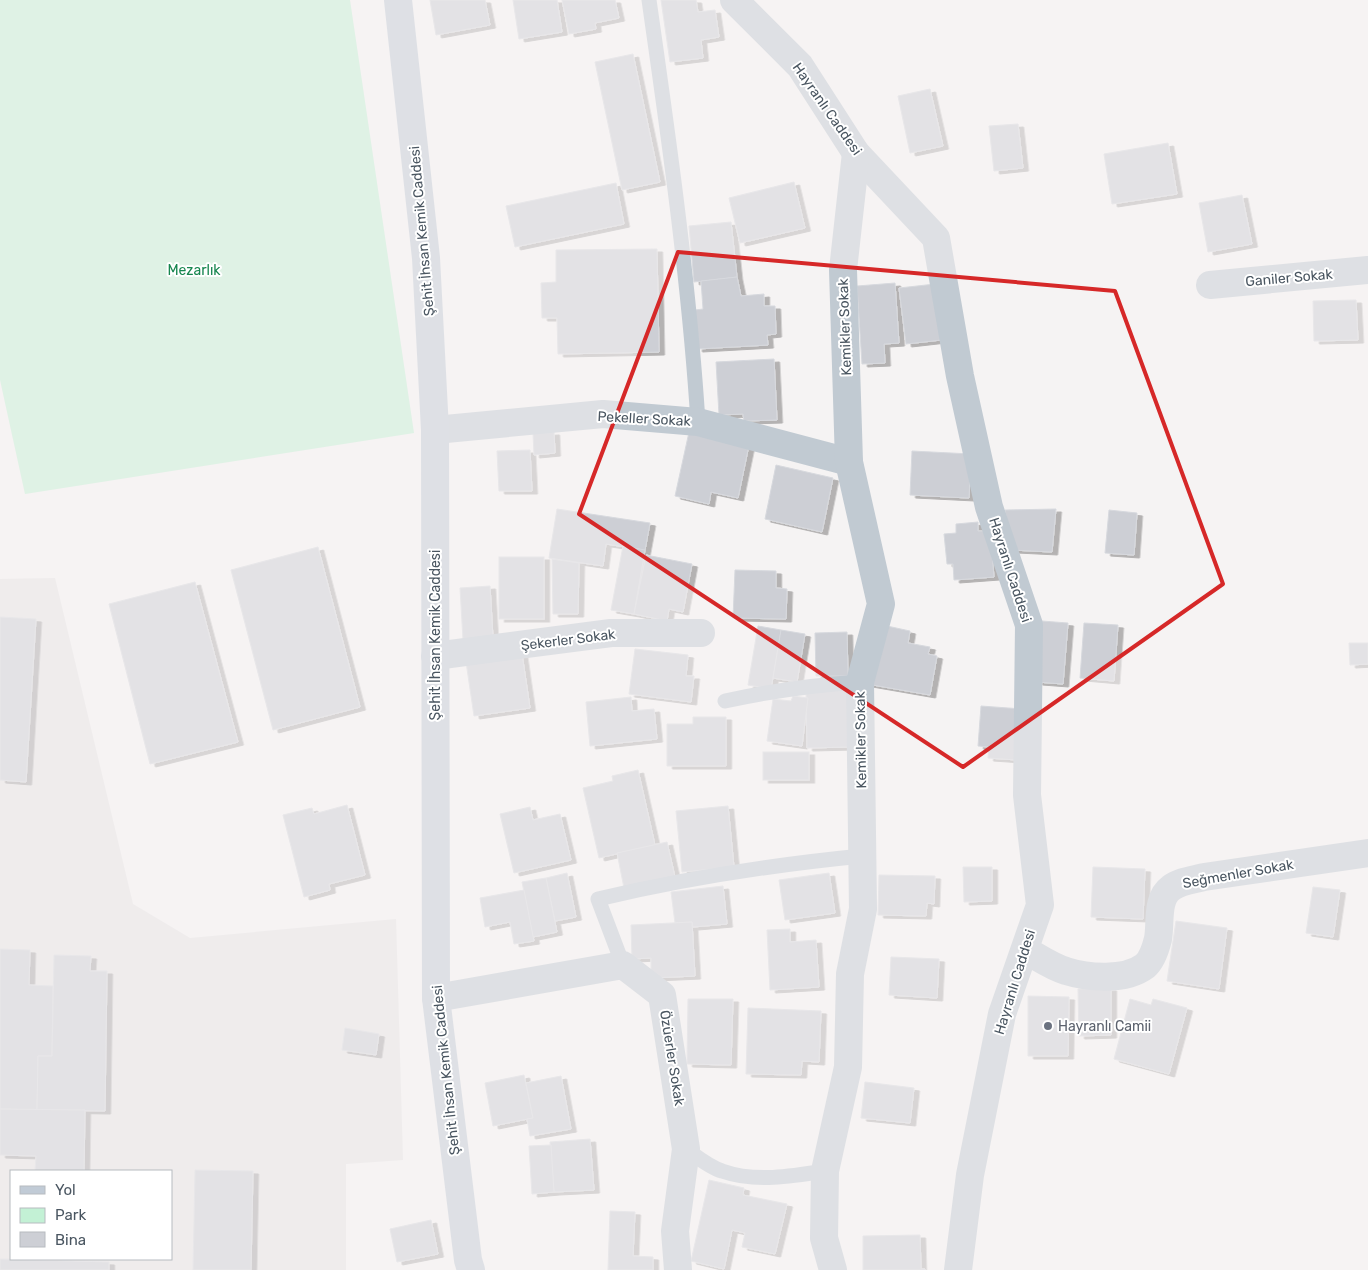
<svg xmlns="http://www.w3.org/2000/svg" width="1368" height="1270" font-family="Rubik,sans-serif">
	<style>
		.education { fill: #e6e4e5; fill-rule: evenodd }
		.green { fill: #c3f1d5 }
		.building { fill: #cdcfd5; stroke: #d7d9de; filter: url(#shadow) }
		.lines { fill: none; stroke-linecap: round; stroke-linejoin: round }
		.lane { stroke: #c1cad2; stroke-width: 15 }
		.street { stroke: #c1cad2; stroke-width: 28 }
		.secondary { stroke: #c1cbd6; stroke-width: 28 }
		.marked { fill: none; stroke: #d62828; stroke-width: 4; stroke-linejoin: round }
		.worship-dot { fill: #6b7280; stroke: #fff; stroke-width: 2 }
		.labels { text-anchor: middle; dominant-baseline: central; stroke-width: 4; stroke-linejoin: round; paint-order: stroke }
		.street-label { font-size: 14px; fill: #4a5661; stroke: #fff }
		.park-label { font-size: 14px; fill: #17864f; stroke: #fff }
		.worship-label { font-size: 14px; fill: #5b616d; stroke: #fff; text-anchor: start }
	</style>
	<defs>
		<filter id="shadow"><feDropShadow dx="5.5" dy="3" stdDeviation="0" flood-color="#0004"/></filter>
	</defs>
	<rect width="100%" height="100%" fill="#f5f3f3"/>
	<!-- education -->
	<path class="education" d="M55,578l78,326 57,34 206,-19 7,241 -57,4v106h-346v-691zM11,1171h160v88h-160z"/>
	<!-- green -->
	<polygon class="green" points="0,0 350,0 414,433 25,494 0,380"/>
	<!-- building -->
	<g class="building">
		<polygon points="430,0 485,0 490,25 436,35"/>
		<polygon points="513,0 557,0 562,32 519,39"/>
		<polygon points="562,0 615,0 619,18 595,23 596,29 569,34"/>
		<polygon points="661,0 696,0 698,12 715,10 719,37 701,40 703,58 670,62"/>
		<polygon points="633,54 660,182 622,190 595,62"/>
		<polygon points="930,89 943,146 910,153 898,96"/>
		<polygon points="1018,124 1023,168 994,171 989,126"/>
		<polygon points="1168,143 1177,194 1112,204 1104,154"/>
		<polygon points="794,182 805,228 740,243 729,198"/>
		<polygon points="616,183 624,224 515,247 506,206"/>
		<polygon points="1242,195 1252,244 1208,252 1199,203"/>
		<polygon points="731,222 737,277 694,282 689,226"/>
		<polygon points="657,249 659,352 558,354 557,318 542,318 541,283 556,282 556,250"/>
		<polygon points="737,277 741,296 764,294 764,306 775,306 776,334 767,335 768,345 697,349 695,310 703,309 701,281"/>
		<polygon points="895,283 899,343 884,344 885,363 862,364 857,286"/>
		<polygon points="935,284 941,340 906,344 899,288"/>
		<polygon points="1356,300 1358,340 1314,341 1313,301"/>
		<polygon points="774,359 777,420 744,421 743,414 719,415 716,362"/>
		<polygon points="554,432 555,453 534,455 533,433"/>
		<polygon points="689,432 749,445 738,498 711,492 709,504 675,496"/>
		<polygon points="530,450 532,491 499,491 497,451"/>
		<polygon points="912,451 971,454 969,498 910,495"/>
		<polygon points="776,465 833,478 822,532 765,519"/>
		<polygon points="557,509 650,523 645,550 606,544 603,566 549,558"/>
		<polygon points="1056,509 1052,552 1012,550 1005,510"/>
		<polygon points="1109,510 1137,513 1134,555 1105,553"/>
		<polygon points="978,522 978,531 990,531 994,577 954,580 953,564 947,564 944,534 956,533 956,524"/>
		<polygon points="623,546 645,550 634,614 611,610"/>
		<polygon points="318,547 360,707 273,730 231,570"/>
		<polygon points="646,555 692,564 683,612 669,609 667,621 634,614"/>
		<rect x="499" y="557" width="45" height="62"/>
		<polygon points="552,559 579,563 578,614 553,614"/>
		<polygon points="735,570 776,571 776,588 787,589 786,619 733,618"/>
		<polygon points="195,582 238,742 150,764 109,604"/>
		<polygon points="490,586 493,638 463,640 460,588"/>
		<polygon points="0,617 36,619 26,782 0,780"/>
		<polygon points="1042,621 1068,623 1063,684 1037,682"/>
		<polygon points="1084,623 1118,625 1114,681 1080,678"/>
		<polygon points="878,624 910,631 908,643 930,647 928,654 937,656 930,695 867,684"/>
		<polygon points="758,626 781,630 771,689 748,685"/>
		<polygon points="781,630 805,634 797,682 773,678"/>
		<polygon points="847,632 848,676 816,676 815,633"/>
		<polygon points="1349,643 1368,643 1368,664 1350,665"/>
		<polygon points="635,649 688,655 686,676 694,676 691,702 629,694"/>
		<polygon points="522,654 530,708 474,716 466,662"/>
		<polygon points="806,690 848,690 848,747 807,748"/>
		<polygon points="793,696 808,698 802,746 767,741 773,699 791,701"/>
		<polygon points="631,697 632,711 654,709 657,739 590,746 586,702"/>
		<polygon points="981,706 1022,709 1017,760 988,758 989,747 978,746"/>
		<polygon points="693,717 726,717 726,766 667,766 667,724 693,724"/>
		<rect x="763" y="752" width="46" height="28"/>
		<polygon points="638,770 655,845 599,858 583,788 613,781 612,776"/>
		<polygon points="347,805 365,875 329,884 330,890 304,897 283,815 312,808 314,814"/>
		<polygon points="728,806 734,867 682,872 676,811"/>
		<polygon points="530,807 533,820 560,814 571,860 514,873 500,814"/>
		<polygon points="667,842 675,877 624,888 617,853"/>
		<polygon points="963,867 992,867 992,901 964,902"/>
		<polygon points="1093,867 1145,869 1143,919 1091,917"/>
		<polygon points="567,873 576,917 555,921 546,878"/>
		<polygon points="829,873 835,913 785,920 779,880"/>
		<polygon points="879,875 935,876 934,904 927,903 926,916 878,915"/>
		<polygon points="546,878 557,932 533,937 522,882"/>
		<polygon points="723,886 727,924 693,927 692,922 675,923 671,892"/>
		<polygon points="1313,887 1340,890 1333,937 1306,933"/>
		<polygon points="524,890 534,941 514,944 510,922 485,927 480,898"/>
		<polygon points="1176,921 1227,928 1219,989 1167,981"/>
		<polygon points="692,922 695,976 651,978 651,958 632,959 631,925"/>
		<polygon points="790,929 790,942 816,940 819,987 770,990 767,930"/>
		<polygon points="0,949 30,950 29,985 53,986 52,1056 38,1056 37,1110 0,1109"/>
		<polygon points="54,955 91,956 90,971 107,971 105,1111 37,1110 38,1056 52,1056"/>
		<polygon points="891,957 939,959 937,998 889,995"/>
		<polygon points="1111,988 1111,1035 1079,1036 1078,989"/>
		<polygon points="1028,996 1069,997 1068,1056 1028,1056"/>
		<polygon points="688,999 733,999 731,1065 687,1064"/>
		<polygon points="1130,999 1151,1005 1153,999 1187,1008 1169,1074 1114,1059"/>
		<polygon points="748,1008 821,1011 819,1062 802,1061 801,1075 746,1074"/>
		<polygon points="345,1028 379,1034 376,1055 342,1050"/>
		<polygon points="524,1075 533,1118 493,1126 485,1083"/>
		<polygon points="561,1076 571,1129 530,1136 527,1119 533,1118 526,1083"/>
		<polygon points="865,1082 914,1088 910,1123 861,1118"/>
		<polygon points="0,1109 85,1110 84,1171 35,1171 36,1156 0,1155"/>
		<polygon points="590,1139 594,1190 554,1192 550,1142"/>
		<polygon points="551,1145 554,1192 532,1194 529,1146"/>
		<polygon points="195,1170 253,1171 251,1270 193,1270"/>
		<polygon points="709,1180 744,1188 743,1195 787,1204 775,1254 742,1247 745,1233 732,1230 724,1269 691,1261"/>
		<polygon points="610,1211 635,1212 633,1256 653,1257 653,1270 608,1270"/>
		<polygon points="431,1220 438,1254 397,1262 390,1229"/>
		<polygon points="920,1235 921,1269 925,1269 925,1270 863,1270 863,1236"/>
		<polygon points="0,1259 109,1262 109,1270 0,1270"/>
	</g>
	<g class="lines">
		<!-- lane -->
		<g class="lane">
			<path d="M649,0c20,140 40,281 49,422"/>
			<path d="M725,701c46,-10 88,-16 135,-19"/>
			<path d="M623,965l-25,-66c88,-21 173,-34 264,-43"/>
			<path d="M686,1149c11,8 23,18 36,22 34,12 69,5 103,0"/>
		</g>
		<!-- street -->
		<g class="street">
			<polyline points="734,0 800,66 856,153 936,238 960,376 989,507 1029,625 1027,795 1040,905 1002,1014 970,1175 958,1270"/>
			<polyline points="1210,285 1368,270"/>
			<polyline points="435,430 603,414 698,422 849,462"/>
			<polyline points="435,656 611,633 701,633"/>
			<path d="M1025,950c13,7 27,17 41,21 22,7 59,10 79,-5 7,-6 11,-19 13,-27 3,-17 -2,-40 13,-51 9,-7 22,-8 33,-11l164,-24"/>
			<polyline points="436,998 623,965 662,995 686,1149 675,1231 678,1270"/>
			<polyline points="833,1270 824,1238 825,1171 848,1067 850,974 863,909 860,682 881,604 849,462 843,270 856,153"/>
		</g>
		<!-- secondary -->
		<polyline class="secondary" points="398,0 426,258 435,430 436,998 468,1260 471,1270"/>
	</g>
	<!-- marked area -->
	<path d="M0 0H1368V1270H0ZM678,252l437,39 108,293 -260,183 -384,-253z" fill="#f5f3f3" fill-opacity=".55" fill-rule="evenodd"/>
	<path class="marked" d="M678,252l437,39 108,293 -260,183 -384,-253z"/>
	<!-- markers -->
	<circle class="worship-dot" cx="1048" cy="1026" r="5"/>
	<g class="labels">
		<!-- street labels -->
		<g class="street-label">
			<text transform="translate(827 109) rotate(55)">Hayranlı Caddesi</text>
			<text transform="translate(422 231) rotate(-95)">Şehit İhsan Kemik Caddesi</text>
			<text transform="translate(1289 278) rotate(-5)">Ganiler Sokak</text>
			<text transform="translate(845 327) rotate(-92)">Kemikler Sokak</text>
			<text transform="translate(644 419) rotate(3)">Pekeller Sokak</text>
			<text transform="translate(1010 570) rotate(72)">Hayranlı Caddesi</text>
			<text transform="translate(435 635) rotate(-90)">Şehit İhsan Kemik Caddesi</text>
			<text transform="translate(568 640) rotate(-7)">Şekerler Sokak</text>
			<text transform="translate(861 740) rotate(-91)">Kemikler Sokak</text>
			<text transform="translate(1238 874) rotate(-10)">Seğmenler Sokak</text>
			<text transform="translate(1015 982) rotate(-73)">Hayranlı Caddesi</text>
			<text transform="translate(672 1058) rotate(81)">Özüerler Sokak</text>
			<text transform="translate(446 1070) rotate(-96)">Şehit İhsan Kemik Caddesi</text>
		</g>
		<!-- park labels -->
		<g class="park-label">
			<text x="194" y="270">Mezarlık</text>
		</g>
		<!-- worship labels -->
		<g class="worship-label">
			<text x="1058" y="1026">Hayranlı Camii</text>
		</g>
	</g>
	<!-- legend -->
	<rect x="10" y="1170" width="162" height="90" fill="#ffffff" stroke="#b7bbc0"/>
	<rect x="20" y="1186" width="25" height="8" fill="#c1cbd6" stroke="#b7bbc0"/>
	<text x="55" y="1195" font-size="15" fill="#4a5661">Yol</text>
	<rect x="20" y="1208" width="25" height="15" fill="#c3f1d5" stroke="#b7bbc0"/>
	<text x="55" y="1220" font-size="15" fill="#4a5661">Park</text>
	<rect x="20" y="1232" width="25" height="15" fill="#cdcfd5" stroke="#b7bbc0"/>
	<text x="55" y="1245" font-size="15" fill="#4a5661">Bina</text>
</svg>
